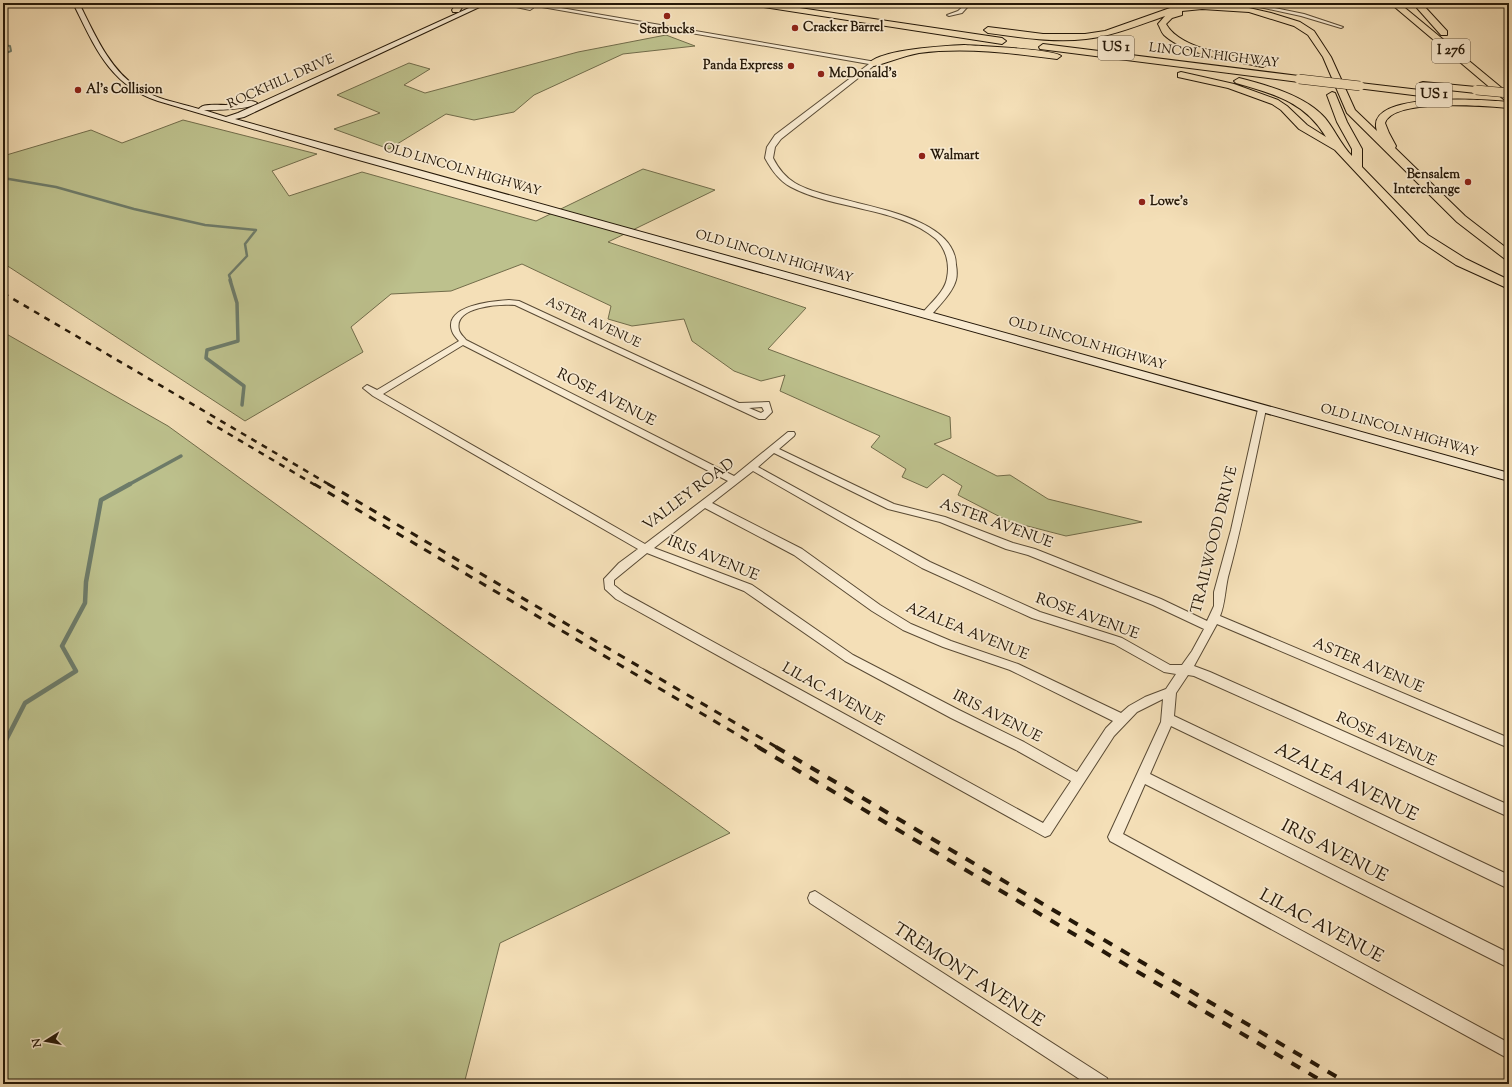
<svg xmlns="http://www.w3.org/2000/svg" width="1512" height="1087" font-family="'Sorts Mill Goudy',serif">
	<style>
		.green { fill: #bdc18d; stroke: #716c4a }
		.lines { fill: none; stroke-linecap: round; stroke-linejoin: round }
		.stream-far3 { stroke: #6d7b69; stroke-width: 2 }
		.stream-far2 { stroke: #6d7b69; stroke-width: 2.5 }
		.stream-far1 { stroke: #6d7b69; stroke-width: 3.5 }
		.stream { stroke: #6d7b69; stroke-width: 4.5 }
		.minor-casing { stroke: #594a34; stroke-width: 2 }
		.tertiary-casing { stroke: #594a34; stroke-width: 2 }
		.secondary-casing { stroke: #251808; stroke-width: 2 }
		.motorway-casing { stroke: #251808; stroke-width: 2 }
		.minor { fill: #f8ead0; fill-rule: evenodd }
		.tertiary { fill: #f8ead0; fill-rule: evenodd }
		.secondary { fill: #f8ead0; fill-rule: evenodd }
		.motorway { fill: #f4dfb7; fill-rule: evenodd }
		.rail-far2 { stroke: #251808; stroke-width: 2.5; stroke-dasharray: 6 6; stroke-linecap: butt }
		.rail-far1 { stroke: #251808; stroke-width: 3; stroke-dasharray: 8 8; stroke-linecap: butt }
		.rail { stroke: #251808; stroke-width: 4; stroke-dasharray: 10 10; stroke-linecap: butt }
		.motorway-bridge-casing { stroke: #251808; stroke-width: 10; stroke-linecap: butt }
		.motorway-bridge { stroke: #f4dfb7; stroke-width: 9 }
		.poi-dot { fill: #8f2418; stroke: #f8ead0; stroke-width: 1.5 }
		.labels { text-anchor: middle; dominant-baseline: central; stroke-width: 3.5; stroke-linejoin: round; paint-order: stroke }
		.far-poi-label { font-size: 13px; font-weight: bold; fill: #251808; stroke: #f8ead0; text-anchor: start }
		.far-street-label { font-size: 13px; fill: #251808; stroke: #f8ead0 }
		.shield { fill: #f8ead0; stroke: #645744; stroke-width: 1 }
		.shield-label { font-size: 14px; font-weight: bold; fill: #251808 }
		.street-label { font-size: 15px; fill: #251808; stroke: #f8ead0 }
		.near-street-label { font-size: 18px; fill: #251808; stroke: #f8ead0 }
	</style>
	<rect width="100%" height="100%" fill="#f4dfb7"/>
	<filter id="stains"><feTurbulence type="fractalNoise" baseFrequency=".005" numOctaves="4"/><feColorMatrix values="0 0 0 0 .2 0 0 0 0 .09 0 0 0 0 .02 0 0 0 .5 -.17"/></filter>
	<radialGradient id="worn" r=".72"><stop offset=".6" stop-color="#630" stop-opacity="0"/><stop offset="1" stop-color="#630" stop-opacity=".3"/></radialGradient>
	<!-- green -->
	<g class="green">
		<polygon points="666,35 695,46 623,54 534,95 514,112 474,120 446,114 389,149 334,129 380,113 337,95 409,63 430,69 404,85 425,93 578,52"/>
		<polygon points="183,120 317,154 272,171 289,196 362,172 536,221 643,169 715,190 608,242 806,308 768,349 950,417 951,438 934,444 997,476 1010,475 1048,499 1142,522 1066,536 1008,521 958,495 962,486 943,474 927,488 902,477 906,469 871,447 880,436 780,391 785,375 761,381 734,371 692,341 684,319 632,326 608,319 611,306 522,264 451,291 391,294 351,327 363,352 245,421 3,263 3,156 91,130 122,143"/>
		<polygon points="3,332 168,426 730,833 500,943 464,1084 3,1084"/>
	</g>
	<g class="lines">
		<!-- stream-far3 -->
		<polyline class="stream-far3" points="3,45 10,46 11,51 3,54"/>
		<!-- stream-far2 -->
		<polyline class="stream-far2" points="3,178 56,187 134,209 205,225 256,230 245,244 247,256 229,275 231,281"/>
		<!-- stream-far1 -->
		<g class="stream-far1">
			<polyline points="230,280 237,303 238,341 207,350 206,358 244,386 242,405"/>
			<polyline points="128,485 181,456"/>
		</g>
		<!-- stream -->
		<polyline class="stream" points="3,746 25,703 76,671 62,646 85,603 86,582 101,500 130,484"/>
		<!-- minor casing -->
		<g class="minor-casing">
			<g id="minor">
				<polygon points="967,3 971,3 962,13 949,16 947,15 958,11"/>
				<polygon points="1241,3 1250,3 1304,14 1343,27 1341,28 1301,16"/>
				<polygon points="1502,3 1506,3 1509,8 1509,13"/>
				<path d="M509,300l10,1 220,102 30,-1 3,10 -7,7h-6l-244,-114c-14,-1 -62,1 -56,25 1,4 5,7 7,10l268,136 54,-44h6l1,2 -1,2 -15,13 115,55 51,13 68,26 22,6 126,50 46,22 7,-15v-14l17,-62 27,-121 4,-3 3,1 1,2c-12,56 -23,113 -38,168 -3,13 -3,27 -8,39l289,122v10l-292,-124 -23,42 16,6 299,133v12l-315,-141 -6,-1 -12,18 -2,23 335,159v14l-338,-163 -21,48 359,179v15l-364,-184 -22,50 386,209v16l-399,-218 -2,-4 53,-115 2,-23 -26,13 -23,24 -64,99 -5,2 -429,-238 -11,-10 -1,-10 15,-16 19,-14 -265,-153 -10,-8 4,-3 10,5 82,-49c-3,-3 -6,-7 -7,-10 -9,-26 42,-30 57,-31zM463,345l265,136 -83,63 -262,-150zM762,407l2,4 -3,2 -12,-5zM774,453l114,56 52,13 66,27 22,6 125,50 51,24 -12,22 -10,14h-12l-48,-27 -82,-26 -110,-50 -172,-95zM753,471l169,97 110,50 82,26 50,28 12,2 -10,15 -21,8 -16,9 -8,7 -103,-49 -67,-23 -40,-17 -31,-19 -78,-56 -90,-46zM705,508l89,47 78,56 31,19 40,17 67,23 103,51 -7,7 -29,44 -53,-30 -65,-32 -106,-55 -101,-70 -98,-37zM647,553l97,38 101,70 106,57 65,32 55,31 -28,42 -419,-230 -10,-8v-5z"/>
				<polygon points="815,891 1107,1078 1109,1084 1087,1084 810,903 808,898 810,893"/>
			</g>
		</g>
		<!-- tertiary casing -->
		<g class="tertiary-casing">
			<g id="tertiary">
				<polygon points="498,3 511,3 533,8 530,10"/>
				<path d="M519,3h13l344,59v2l-95,75 -6,8 -2,11c5,10 12,19 22,25 38,23 160,25 161,82 1,5 1,11 0,15 -4,14 -18,26 -26,37h-8l-1,-2c8,-11 24,-23 26,-37 3,-14 -1,-29 -11,-39 -37,-32 -102,-29 -145,-52 -12,-6 -20,-18 -26,-29l2,-11 8,-12 94,-71z"/>
			</g>
		</g>
		<!-- secondary casing -->
		<g class="secondary-casing">
			<path id="secondary" d="M73,3h6c15,30 30,66 59,85 18,11 41,15 61,21 3,-6 20,-4 27,-4 8,-1 24,-7 31,-2 -9,7 -40,7 -53,7l22,7 12,-4 242,-110h8l-244,114 -9,2 1274,354v8l-1161,-324 -190,-56c-49,-16 -64,-56 -85,-98z"/>
		</g>
		<!-- motorway casing -->
		<g class="motorway-casing">
			<g id="motorway">
				<polygon points="457,3 465,3 459,12 453,12 452,10"/>
				<polygon points="746,3 766,3 1002,38 1006,41 1002,44 750,5"/>
				<polygon points="1390,3 1399,3 1509,94 1509,102 1506,101"/>
				<polygon points="1416,3 1424,3 1424,6 1447,31 1447,35 1441,35 1417,8"/>
				<path d="M1202,5l47,3 22,5 29,9 14,9 17,26 24,53 22,21c-14,-41 111,-31 132,-29v6c-22,-2 -116,-10 -124,15l4,10 7,13 -1,2 70,68 44,34v10l-4,-1 -48,-37 -110,-109 -24,-56 -15,-22 -14,-9 -45,-14 -47,-3 -20,2v4l-10,3 -6,6c16,28 72,31 100,38l2,2 -5,3c-28,-6 -78,-12 -99,-32 -3,-3 -4,-8 -6,-11l7,-8c-26,9 -52,20 -79,23 -33,4 -66,-2 -98,-6l-4,-3 4,-3 55,7h42l20,-3 65,-23z"/>
				<polygon points="1043,44 1299,76 1304,79 1299,82 1040,49 1039,47"/>
				<path d="M964,45c15,1 90,4 97,11l-4,3c-46,-6 -92,-12 -138,-6 -16,3 -30,9 -45,13l-5,-3c14,-14 75,-17 95,-18z"/>
				<path d="M1181,72l53,12 44,16 9,6 20,19 19,12c-22,-36 -53,-43 -90,-54l-2,-2 5,-3c28,7 67,18 86,40 10,12 16,27 27,38v-7l-15,-27 -10,-27 5,-3 3,1 12,29 15,27v18l66,68 38,24 43,21v9l-53,-24 -36,-24 -85,-91 -36,-21 -18,-19 -9,-6 -44,-16 -50,-11v-4z"/>
				<polygon points="1423,82 1476,87 1481,90 1476,93 1420,87 1420,83"/>
				<polygon points="1360,83 1437,92 1442,95 1437,98 1357,88 1357,84"/>
			</g>
		</g>
		<!-- minor -->
		<use href="#minor" class="minor"/>
		<!-- tertiary -->
		<use href="#tertiary" class="tertiary"/>
		<!-- secondary -->
		<use href="#secondary" class="secondary"/>
		<!-- motorway -->
		<use href="#motorway" class="motorway"/>
		<!-- rail-far2 -->
		<g class="rail-far2">
			<polyline points="3,293 330,485"/>
			<polyline points="207,421 315,485"/>
		</g>
		<!-- rail-far1 -->
		<g class="rail-far1">
			<polyline points="314,484 760,748"/>
			<polyline points="328,484 778,748"/>
		</g>
		<!-- rail -->
		<g class="rail">
			<polyline points="758,747 1327,1084"/>
			<polyline points="776,747 1349,1084"/>
		</g>
		<!-- motorway-bridge casing -->
		<g class="motorway-bridge-casing">
			<g id="motorway-bridge">
				<polyline points="1299,79 1360,86"/>
				<polyline points="1476,90 1509,93"/>
			</g>
		</g>
		<!-- motorway-bridge -->
		<use href="#motorway-bridge" class="motorway-bridge"/>
	</g>
	<!-- markers -->
	<g class="poi-dot">
		<circle cx="667" cy="16" r="4"/>
		<circle cx="795" cy="28" r="4"/>
		<circle cx="791" cy="66" r="4"/>
		<circle cx="821" cy="74" r="4"/>
		<circle cx="78" cy="90" r="4"/>
		<circle cx="922" cy="156" r="4"/>
		<circle cx="1468" cy="182" r="4"/>
		<circle cx="1142" cy="202" r="4"/>
	</g>
	<g class="labels">
		<!-- far-poi labels -->
		<g class="far-poi-label">
			<text x="803" y="28">Cracker Barrel</text>
			<text x="667" y="30" text-anchor="middle">Starbucks</text>
			<text x="783" y="66" text-anchor="end">Panda Express</text>
			<text x="829" y="74">McDonald's</text>
			<text x="86" y="90">Al's Collision</text>
			<text x="930" y="156">Walmart</text>
			<text x="1460" y="175" text-anchor="end">Bensalem<tspan x="1460" dy="15">Interchange</tspan></text>
			<text x="1150" y="202">Lowe's</text>
		</g>
		<!-- far-street labels -->
		<g class="far-street-label">
			<text transform="translate(1214 56) rotate(7)">LINCOLN HIGHWAY</text>
			<text transform="translate(281 82) rotate(-24)">ROCKHILL DRIVE</text>
			<text transform="translate(462 170) rotate(16)">OLD LINCOLN HIGHWAY</text>
			<text transform="translate(774 257) rotate(16)">OLD LINCOLN HIGHWAY</text>
			<text transform="translate(593 323) rotate(25)">ASTER AVENUE</text>
			<text transform="translate(1087 344) rotate(16)">OLD LINCOLN HIGHWAY</text>
			<text transform="translate(1399 431) rotate(16)">OLD LINCOLN HIGHWAY</text>
		</g>
		<!-- shield labels -->
		<g class="shield">
			<rect x="1098" y="36" width="36" height="24" rx="3"/>
			<rect x="1432" y="39" width="38" height="24" rx="3"/>
			<rect x="1416" y="83" width="36" height="24" rx="3"/>
		</g>
		<g class="shield-label">
			<text x="1116" y="48">US 1</text>
			<text x="1451" y="51">I 276</text>
			<text x="1434" y="95">US 1</text>
		</g>
		<!-- street labels -->
		<g class="street-label">
			<text transform="translate(606 398) rotate(27)">ROSE AVENUE</text>
			<text transform="translate(689 495) rotate(-37)">VALLEY ROAD</text>
			<text transform="translate(996 524) rotate(20)">ASTER AVENUE</text>
			<text transform="translate(1215 540) rotate(-76)">TRAILWOOD DRIVE</text>
			<text transform="translate(713 559) rotate(22)">IRIS AVENUE</text>
			<text transform="translate(1087 617) rotate(20)">ROSE AVENUE</text>
			<text transform="translate(967 632) rotate(22)">AZALEA AVENUE</text>
			<text transform="translate(1368 666) rotate(23)">ASTER AVENUE</text>
			<text transform="translate(833 695) rotate(29)">LILAC AVENUE</text>
			<text transform="translate(997 717) rotate(27)">IRIS AVENUE</text>
			<text transform="translate(1386 740) rotate(25)">ROSE AVENUE</text>
		</g>
		<!-- near-street labels -->
		<g class="near-street-label">
			<text transform="translate(1346 783) rotate(26)">AZALEA AVENUE</text>
			<text transform="translate(1334 852) rotate(27)">IRIS AVENUE</text>
			<text transform="translate(1321 927) rotate(28)">LILAC AVENUE</text>
			<text transform="translate(968 976) rotate(33)">TREMONT AVENUE</text>
		</g>
	</g>
	<!-- margin -->
	<rect width="1512" height="1087" fill="none" stroke="#f4dfb7" stroke-width="16"/>
	<rect x="4" y="4" width="1504" height="1079" fill="none" stroke="#251808" stroke-width="2"/>
	<rect x="8" y="8" width="1496" height="1071" fill="none" stroke="#251808"/>
	<!-- north arrow -->
	<g transform="translate(46 1041) rotate(259)" stroke="#f8ead0" stroke-width="3" paint-order="stroke">
	<path d="M0-3L7 15L0 10L-7 15Z" fill="#251808"/>
	<text y="-6" font-size="11" font-weight="bold" text-anchor="middle" fill="#251808">N</text>
	</g>
	<rect width="100%" height="100%" filter="url(#stains)"/>
	<rect width="100%" height="100%" fill="url(#worn)"/>
</svg>
